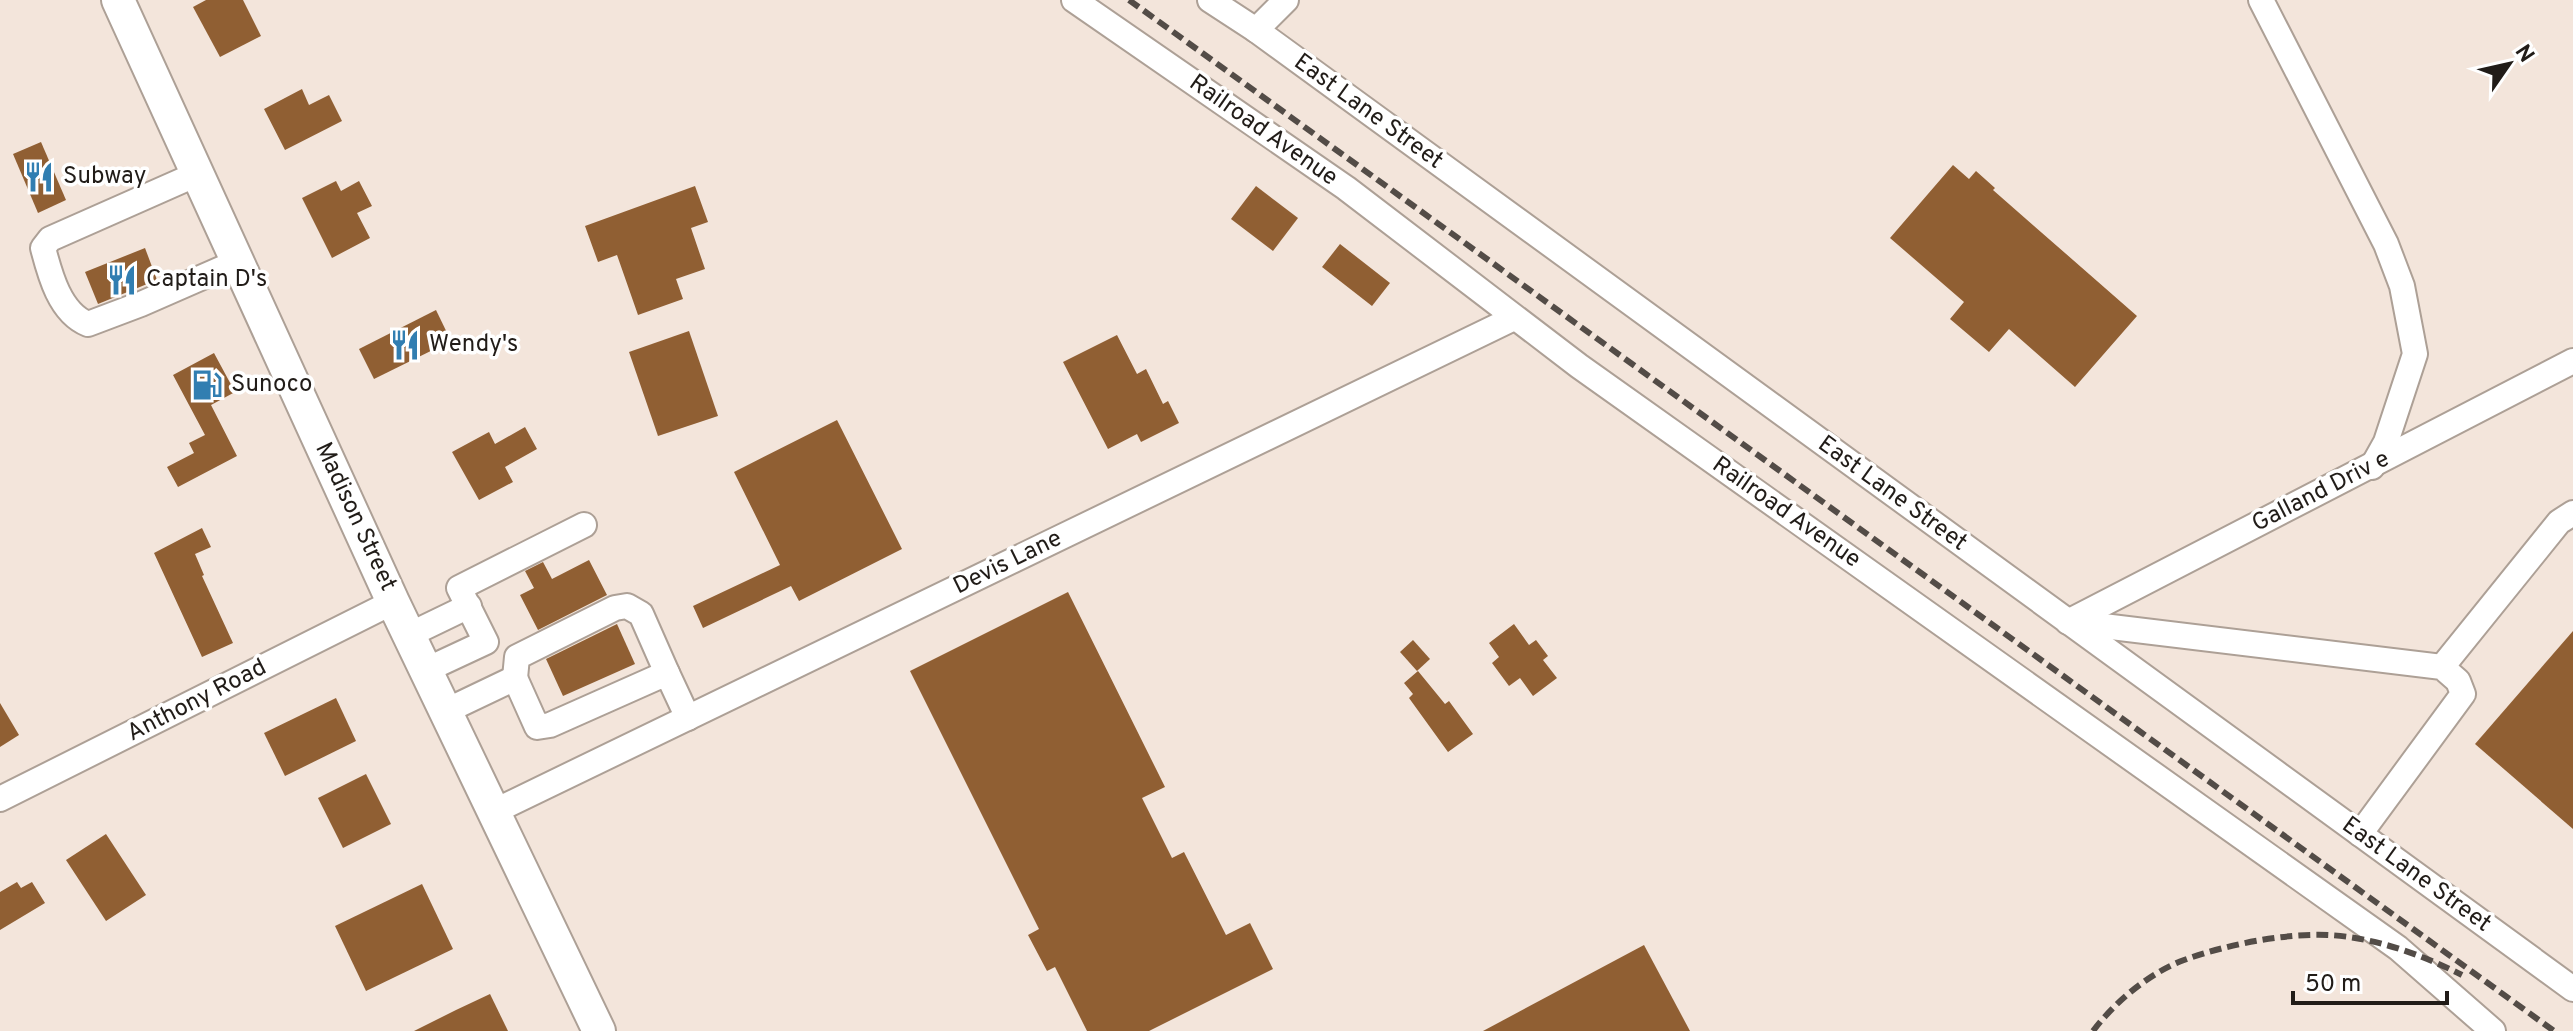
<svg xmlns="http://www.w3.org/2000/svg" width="2573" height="1031" font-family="Overpass,sans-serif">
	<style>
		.building { fill: #905f33 }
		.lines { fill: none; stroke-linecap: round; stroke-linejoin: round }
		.minor-casing { stroke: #ada096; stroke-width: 28 }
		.major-casing { stroke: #ada096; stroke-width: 36 }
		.minor { stroke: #fff; stroke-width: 24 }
		.major { stroke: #fff; stroke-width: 32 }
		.rail { stroke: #534c47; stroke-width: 6; stroke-dasharray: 12 6; stroke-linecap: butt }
		.labels { text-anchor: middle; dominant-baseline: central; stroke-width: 7; stroke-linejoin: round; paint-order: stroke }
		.street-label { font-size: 24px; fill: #211c18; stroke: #fff }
		.poi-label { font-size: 24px; fill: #211c18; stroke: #fff; text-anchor: start }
	</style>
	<rect width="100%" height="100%" fill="#f3e5db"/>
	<!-- building -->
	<g class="building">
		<polygon points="206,0 243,0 261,36 220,57 193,7"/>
		<polygon points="302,89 309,105 329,95 342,121 285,150 264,109"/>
		<polygon points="41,142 66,200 38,213 13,154"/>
		<polygon points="1953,165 1969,179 1976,171 1995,188 1993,190 2137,316 2075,387 2009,329 1989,352 1950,319 1964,302 1890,238"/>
		<polygon points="336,181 341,191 359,181 372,206 357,213 370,238 332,258 302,198"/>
		<polygon points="695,186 708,222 691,228 705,269 676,279 683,299 638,315 617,255 598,262 585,226"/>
		<polygon points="1256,186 1298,218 1273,251 1231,219"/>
		<polygon points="1340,244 1390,283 1372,306 1322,267"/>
		<polygon points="145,248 157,280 98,304 85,272"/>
		<polygon points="436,310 451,341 374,379 359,349"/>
		<polygon points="689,331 718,416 658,436 629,352"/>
		<polygon points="1117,335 1137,374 1146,369 1163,404 1168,401 1179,423 1141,442 1137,434 1108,449 1063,362"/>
		<polygon points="214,353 235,392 211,405 237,456 178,487 167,467 194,453 189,443 205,435 173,375"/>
		<polygon points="837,420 902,549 799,601 791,586 703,628 693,606 780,565 734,472"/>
		<polygon points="525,427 537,449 505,467 513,482 479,500 452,452 489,432 495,444"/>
		<polygon points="202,528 211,547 195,554 204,575 202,576 233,643 202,657 154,553"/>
		<polygon points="589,560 607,595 538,630 520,595 534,588 525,571 543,562 552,579"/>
		<polygon points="1068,592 1165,787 1142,798 1172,858 1184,852 1226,935 1250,923 1273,969 1149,1031 1087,1031 1055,967 1047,971 1028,935 1039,929 910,671"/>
		<polygon points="617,624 635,664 563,696 546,659"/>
		<polygon points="1514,624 1529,645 1536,640 1548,656 1543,660 1557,678 1533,696 1520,678 1509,686 1492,663 1499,657 1489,643"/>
		<polygon points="2573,631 2573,829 2475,744"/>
		<polygon points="1413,640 1430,659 1417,671 1400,652"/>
		<polygon points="1418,671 1445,704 1449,701 1473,734 1448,752 1409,698 1413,694 1404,683"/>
		<polygon points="336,698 356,741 285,776 264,733"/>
		<polygon points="0,703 19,735 0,747"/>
		<polygon points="366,774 391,824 343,848 318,798"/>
		<polygon points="106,834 146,895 106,921 66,860"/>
		<polygon points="17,882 21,888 32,882 45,903 0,930 0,892"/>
		<polygon points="422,884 453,949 366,991 335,926"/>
		<polygon points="1644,945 1690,1031 1483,1031"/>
		<polygon points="490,994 508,1031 414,1031 456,1010"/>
	</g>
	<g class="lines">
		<!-- minor casing -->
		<g class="minor-casing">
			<g id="minor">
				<polyline points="1074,0 1346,188 1579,366 2398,948 2493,1031"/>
				<polyline points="1210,0 1256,30 2573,989"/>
				<polyline points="2261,0 2386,244 2402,286 2415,354 2386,442 2372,467"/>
				<polyline points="1256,30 1286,0"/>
				<path d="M197,174l-147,65 -7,9c7,27 17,65 45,76l53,-20 96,-42"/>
				<polyline points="2068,622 2573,361"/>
				<polyline points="2070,622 2442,667 2458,681 2463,694 2360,834"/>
				<polyline points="409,635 469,606"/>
				<polyline points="2442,667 2559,522 2573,513"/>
				<polyline points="426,670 486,642 459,588 584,525"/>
				<polyline points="515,678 517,657 615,608 627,606 641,614 667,673"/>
				<polyline points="446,711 515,678 537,727 550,725 667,673 688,718"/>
				<polyline points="0,799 393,602"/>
				<polyline points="495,811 1512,319 1504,311"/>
			</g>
		</g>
		<!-- major casing -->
		<g class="major-casing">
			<polyline id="major" points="118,0 393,602 599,1031"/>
		</g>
		<!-- minor -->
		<use href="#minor" class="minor"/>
		<!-- major -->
		<use href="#major" class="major"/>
		<!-- rail -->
		<g class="rail">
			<polyline points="1129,0 2554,1031"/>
			<path d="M2093,1031c22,-29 56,-58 91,-71 41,-15 100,-27 144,-25 45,2 95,20 134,40"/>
		</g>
	</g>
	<!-- icons -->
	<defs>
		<g id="restaurant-bare" transform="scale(2.4)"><path d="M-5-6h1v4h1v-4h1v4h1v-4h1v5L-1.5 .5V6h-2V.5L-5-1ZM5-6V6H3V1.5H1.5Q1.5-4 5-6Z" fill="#317eb1" stroke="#fff" stroke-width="2.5" paint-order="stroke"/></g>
		<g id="fuel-bare" transform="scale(2.4)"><path d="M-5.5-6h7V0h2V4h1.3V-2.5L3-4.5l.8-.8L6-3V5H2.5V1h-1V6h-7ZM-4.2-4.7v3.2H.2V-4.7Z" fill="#317eb1" stroke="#fff" stroke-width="2.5" paint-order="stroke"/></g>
	</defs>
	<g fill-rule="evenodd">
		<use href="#restaurant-bare" x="39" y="177"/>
		<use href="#restaurant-bare" x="122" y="280"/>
		<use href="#restaurant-bare" x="405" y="345"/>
		<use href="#fuel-bare" x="207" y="385"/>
	</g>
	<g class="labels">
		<!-- street labels -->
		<g class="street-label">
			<text transform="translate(1368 112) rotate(36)">East Lane Street</text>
			<text transform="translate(1263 131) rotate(35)">Railroad Avenue</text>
			<text transform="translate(2321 492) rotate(-27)">Galland Driv e</text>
			<text transform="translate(1892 494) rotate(36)">East Lane Street</text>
			<text transform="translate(1786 513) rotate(35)">Railroad Avenue</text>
			<text transform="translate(355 517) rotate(65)">Madison Street</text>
			<text transform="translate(1008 563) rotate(-26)">Devis Lane</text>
			<text transform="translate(197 701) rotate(-27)">Anthony Road</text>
			<text transform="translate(2416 875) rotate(36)">East Lane Street</text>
		</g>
		<!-- poi labels -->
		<g class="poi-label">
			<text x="63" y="177">Subway</text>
			<text x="146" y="280">Captain D's</text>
			<text x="429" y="345">Wendy's</text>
			<text x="231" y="385">Sunoco</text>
		</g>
	</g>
	<!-- north arrow -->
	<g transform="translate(2509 64) rotate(56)" stroke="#ffffff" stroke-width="6" paint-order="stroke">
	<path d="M0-6L14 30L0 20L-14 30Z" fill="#211c18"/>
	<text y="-12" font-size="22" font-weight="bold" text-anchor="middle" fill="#211c18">N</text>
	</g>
	<!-- scale -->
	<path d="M2293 991v12h154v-12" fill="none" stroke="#211c18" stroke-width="4"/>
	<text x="2305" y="991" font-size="24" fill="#211c18" stroke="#ffffff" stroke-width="6" paint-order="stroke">50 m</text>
</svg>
